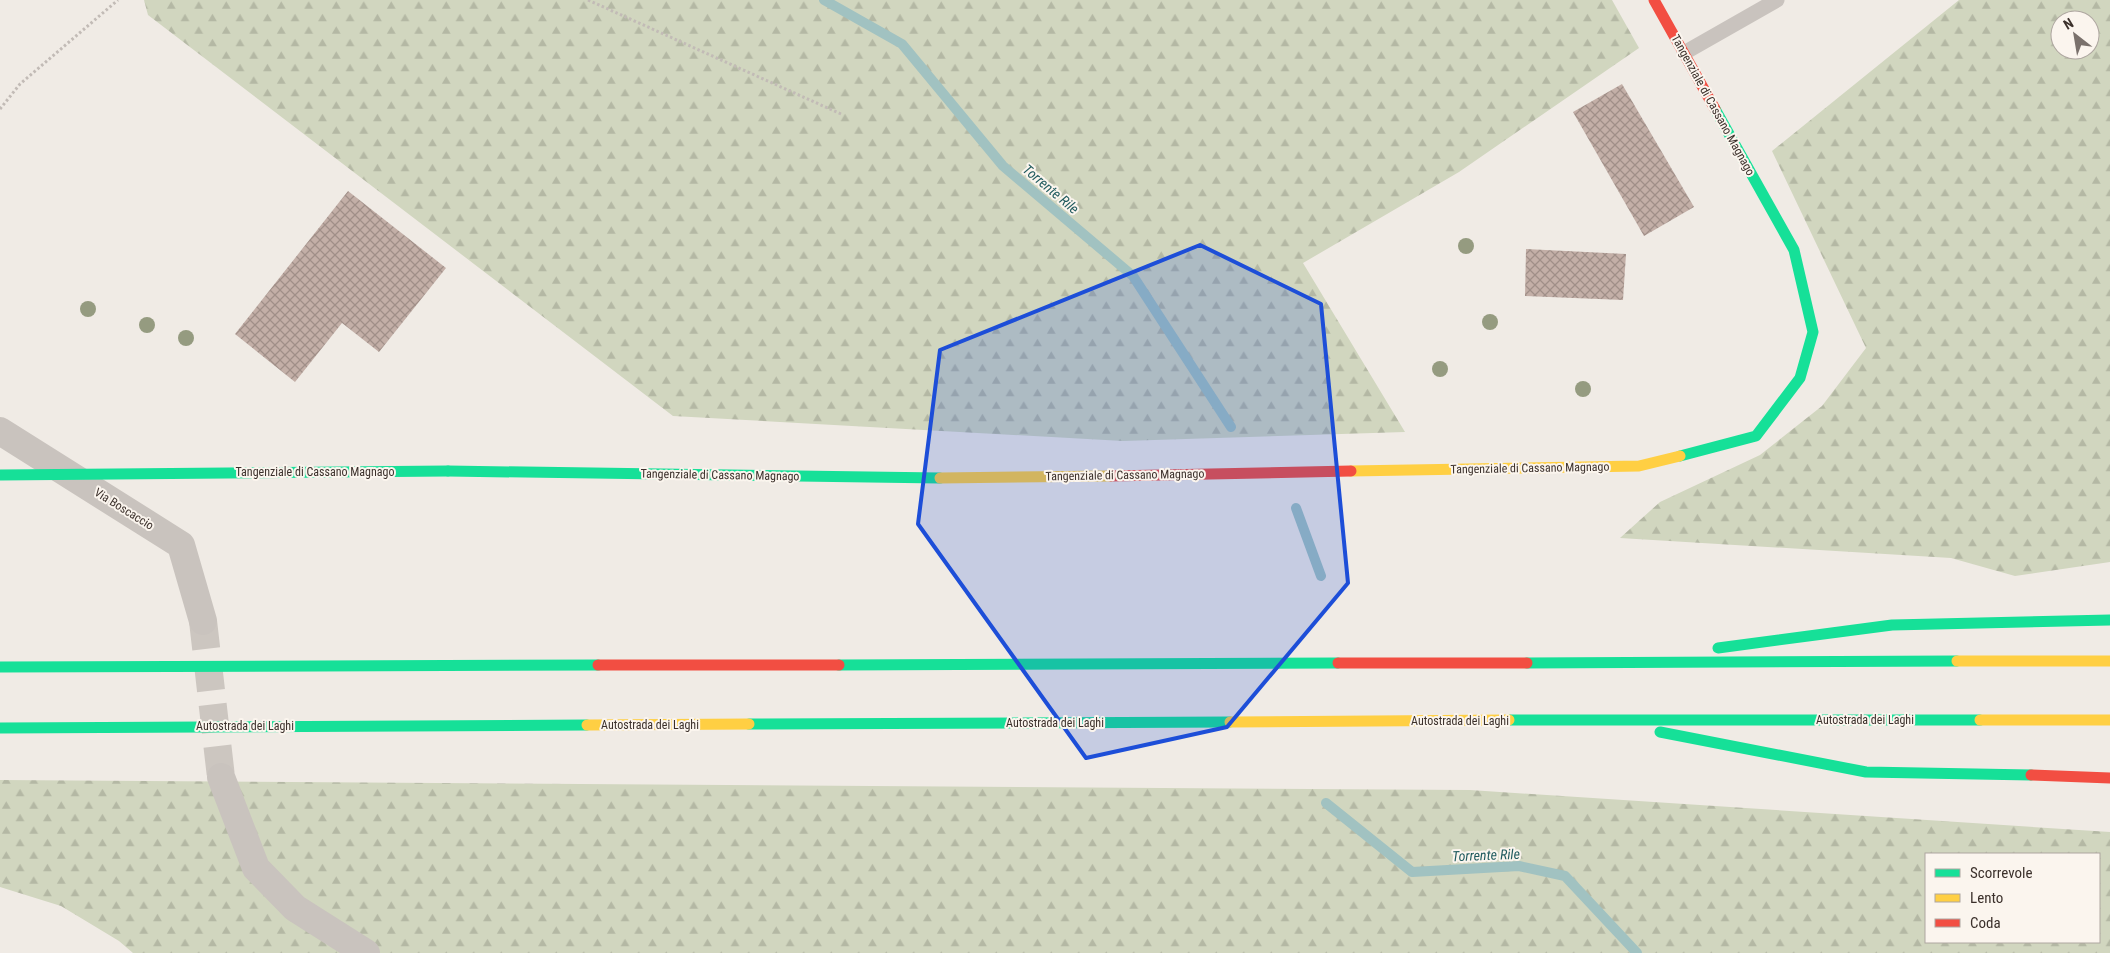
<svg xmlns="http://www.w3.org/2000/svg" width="2110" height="953" font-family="'Roboto Condensed',sans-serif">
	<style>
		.forest { fill: url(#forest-firs); fill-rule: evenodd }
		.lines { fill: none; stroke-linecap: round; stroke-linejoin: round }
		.stream { stroke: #a1c2c1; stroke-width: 10 }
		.building { fill: url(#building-cross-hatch) }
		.street-tunnel { stroke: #ccc6c0; stroke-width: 28; stroke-dasharray: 28 14; stroke-linecap: butt }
		.path { stroke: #c2bbb6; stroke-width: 3; stroke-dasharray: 2.5 2.5; stroke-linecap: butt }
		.lane { stroke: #c9c3be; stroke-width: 15 }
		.street { stroke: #c9c3be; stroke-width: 28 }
		.fast { stroke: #16e098; stroke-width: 11 }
		.slow { stroke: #ffcf43; stroke-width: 11 }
		.jam { stroke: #f24e42; stroke-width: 11 }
		.fast-bridge { stroke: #16e098; stroke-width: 11 }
		.tree { fill: #959b80 }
		.marked { fill: #1d4ed8; fill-opacity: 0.2; stroke: #1d4ed8; stroke-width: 4; stroke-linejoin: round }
		.labels { text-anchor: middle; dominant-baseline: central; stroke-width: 4; stroke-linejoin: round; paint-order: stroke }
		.street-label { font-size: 12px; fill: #3b302b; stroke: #fbf5ee }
		.water-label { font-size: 14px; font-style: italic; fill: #1f5a5e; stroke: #fbf5ee }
	</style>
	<defs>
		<pattern id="forest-firs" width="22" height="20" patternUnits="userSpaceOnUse" patternTransform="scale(1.25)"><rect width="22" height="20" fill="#d1d6bf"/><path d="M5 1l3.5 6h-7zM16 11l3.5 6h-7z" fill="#b4b8a4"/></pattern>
		<pattern id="building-cross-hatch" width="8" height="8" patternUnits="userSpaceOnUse" patternTransform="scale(1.25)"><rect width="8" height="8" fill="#c3afa7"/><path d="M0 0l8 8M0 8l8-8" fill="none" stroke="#a08f88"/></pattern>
	</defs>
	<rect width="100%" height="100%" fill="#f0ebe5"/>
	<!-- forest -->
	<g class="forest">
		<polygon points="144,0 1612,0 1639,48 1459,172 1303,263 1405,432 1123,441 673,416 148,15"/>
		<path d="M1959,0h151v562l-95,14 -64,-18 -331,-20 40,-36 100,-47 62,-49 44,-58 -94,-197zM2060,20h30v30h-30z"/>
		<path d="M0,780l1470,10 640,42v121h-1977l-14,-12 -58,-35 -61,-19zM1926,854h173v88h-173z"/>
	</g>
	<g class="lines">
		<!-- stream -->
		<g class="stream">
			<polyline points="824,0 902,44 1003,166 1133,276 1231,427"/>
			<polyline points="1296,508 1321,576"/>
			<polyline points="1326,803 1412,872 1519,866 1565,876 1637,953"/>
		</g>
	</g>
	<!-- building -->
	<g class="building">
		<polygon points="1622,84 1694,207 1644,236 1573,112"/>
		<polygon points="348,191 446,268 379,352 342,323 295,382 235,334"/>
		<polygon points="1526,249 1626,254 1623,300 1525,296"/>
	</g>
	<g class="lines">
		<!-- street-tunnel -->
		<polyline class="street-tunnel" points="203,621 221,777"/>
		<!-- path -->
		<g class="path">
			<polyline points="588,0 841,114"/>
			<polyline points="0,109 20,84 118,0"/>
		</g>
		<!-- lane -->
		<polyline class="lane" points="1684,53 1777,0"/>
		<!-- street -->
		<g class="street">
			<polyline points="0,431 181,545 203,621"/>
			<polyline points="221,777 256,868 295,908 366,953"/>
		</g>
		<!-- fast -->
		<g class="fast">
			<polyline points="1680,456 1756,436 1800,378 1813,332 1794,250 1715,109"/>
			<polyline points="448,471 940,478"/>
			<polyline points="1718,648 1892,625 2110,620"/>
			<polyline points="1527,663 1957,661"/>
			<polyline points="839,665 1338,663"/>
			<polyline points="0,667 598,665"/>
			<polyline points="1509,720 1980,720"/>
			<polyline points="749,724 1230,722"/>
			<polyline points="0,728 587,725"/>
			<polyline points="1660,732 1866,772 2031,775"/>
		</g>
		<!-- slow -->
		<g class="slow">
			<polyline points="1351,471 1639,466 1680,456"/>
			<polyline points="940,478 1111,476"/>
			<polyline points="1957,661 2110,661"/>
			<polyline points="1980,720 2110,720"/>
			<polyline points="1230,722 1509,720"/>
			<polyline points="587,725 749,724"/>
		</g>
		<!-- jam -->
		<g class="jam">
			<polyline points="1654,0 1715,109"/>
			<polyline points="1111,476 1351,471"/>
			<polyline points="1338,663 1527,663"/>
			<polyline points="598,665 839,665"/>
			<polyline points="2031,775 2110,778"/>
		</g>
		<!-- fast-bridge -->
		<polyline class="fast-bridge" points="0,475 448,471"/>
	</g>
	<!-- trees -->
	<g class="tree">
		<circle cx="1466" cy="246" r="8"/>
		<circle cx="88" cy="309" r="8"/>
		<circle cx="1490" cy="322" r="8"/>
		<circle cx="147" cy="325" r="8"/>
		<circle cx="186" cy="338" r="8"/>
		<circle cx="1440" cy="369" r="8"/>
		<circle cx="1583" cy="389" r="8"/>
	</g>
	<!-- marked area -->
	<path class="marked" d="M1200,245l121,59 27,279 -121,144 -141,31 -168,-234 22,-174z"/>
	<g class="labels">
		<!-- street labels -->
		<g class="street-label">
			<text transform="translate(1713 105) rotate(61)">Tangenziale di Cassano Magnago</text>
			<text transform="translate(1530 468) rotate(-1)">Tangenziale di Cassano Magnago</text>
			<text x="315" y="472">Tangenziale di Cassano Magnago</text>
			<text transform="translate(720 475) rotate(1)">Tangenziale di Cassano Magnago</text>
			<text transform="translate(1125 475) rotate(-1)">Tangenziale di Cassano Magnago</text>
			<text transform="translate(124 509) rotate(32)">Via Boscaccio</text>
			<text x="1865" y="720">Autostrada dei Laghi</text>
			<text x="1460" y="721">Autostrada dei Laghi</text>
			<text x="1055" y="723">Autostrada dei Laghi</text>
			<text x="650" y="725">Autostrada dei Laghi</text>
			<text x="245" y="726">Autostrada dei Laghi</text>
		</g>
		<!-- water labels -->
		<g class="water-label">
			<text transform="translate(1051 189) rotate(40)">Torrente Rile</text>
			<text transform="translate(1486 855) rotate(-2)">Torrente Rile</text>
		</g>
	</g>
	<!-- legend -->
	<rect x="1925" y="853" width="175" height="90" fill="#fbf5ee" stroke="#aea6a0"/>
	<rect x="1935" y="869" width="25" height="8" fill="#16e098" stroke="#aea6a0"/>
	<text x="1970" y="878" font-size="15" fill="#3b302b">Scorrevole</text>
	<rect x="1935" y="894" width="25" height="8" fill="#ffcf43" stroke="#aea6a0"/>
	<text x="1970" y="903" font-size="15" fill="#3b302b">Lento</text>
	<rect x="1935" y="919" width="25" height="8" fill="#f24e42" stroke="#aea6a0"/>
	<text x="1970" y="928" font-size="15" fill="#3b302b">Coda</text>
	<!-- north arrow -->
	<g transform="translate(2075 35) rotate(329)"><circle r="24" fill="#fbf5ee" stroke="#aea6a0"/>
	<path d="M0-4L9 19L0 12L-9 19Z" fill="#7a716c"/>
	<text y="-8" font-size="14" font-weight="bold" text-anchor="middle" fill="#3b302b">N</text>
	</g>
</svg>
